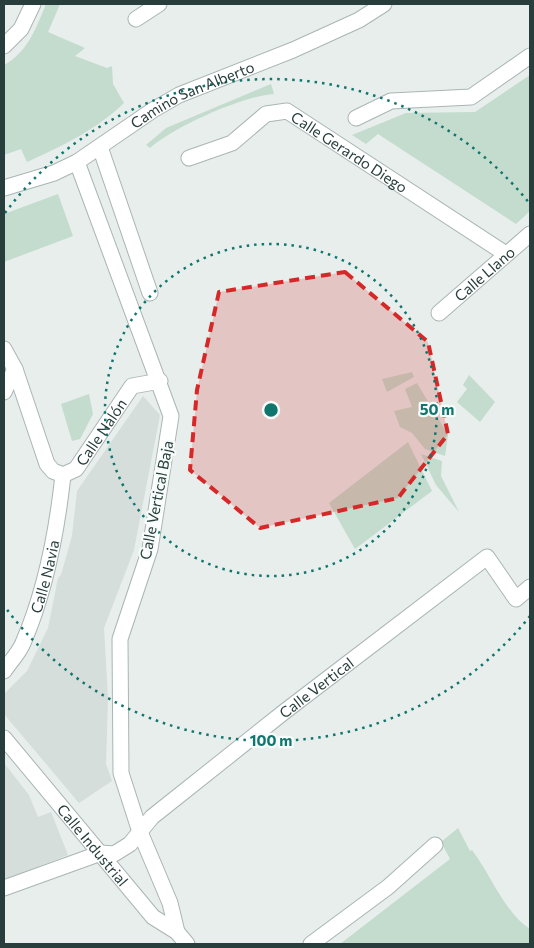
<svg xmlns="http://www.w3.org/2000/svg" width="534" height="948" font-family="Commissioner,sans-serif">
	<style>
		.built { fill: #d5dedb }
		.green { fill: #c3dcce }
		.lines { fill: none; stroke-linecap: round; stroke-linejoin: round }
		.minor-casing { stroke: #aab6b4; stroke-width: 17 }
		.minor { stroke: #fff; stroke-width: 15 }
		.marked { fill: #d62828; fill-opacity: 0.2; stroke: #d62828; stroke-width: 4; stroke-dasharray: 10 6; stroke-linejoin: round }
		.ring { fill: none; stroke: #0f766e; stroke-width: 2.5; stroke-dasharray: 2.5 5 }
		.labels { text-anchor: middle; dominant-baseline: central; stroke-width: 4.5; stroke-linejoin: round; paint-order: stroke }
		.street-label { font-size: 15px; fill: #273e3c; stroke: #f7fbf9 }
		.centre { fill: #0f766e; stroke: #f7fbf9; stroke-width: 2.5 }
		.ring-label { font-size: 15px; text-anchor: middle; font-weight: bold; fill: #0f766e; stroke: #f7fbf9; stroke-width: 4.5; stroke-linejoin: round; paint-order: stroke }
	</style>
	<rect width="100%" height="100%" fill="#e7eeec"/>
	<!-- built -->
	<g class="built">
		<polygon points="143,396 160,415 134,550 104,628 108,698 106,764 112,781 79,803 4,714 4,694 27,671 48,628 58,578 61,575 72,536 77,491"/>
		<polygon points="4,763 29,795 38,817 51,812 68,855 4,880"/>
	</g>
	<!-- green -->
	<g class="green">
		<path d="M46,4h14l-12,28 37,16 -10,8 32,12 5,-2 1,18 11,19c-28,27 -62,43 -97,59l-6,-13 -17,6v-90c24,-13 32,-37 42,-61z"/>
		<polygon points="530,75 530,211 516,224 378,134 366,144 352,135 406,113 475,112"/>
		<path d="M271,84l3,10c-32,2 -100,33 -124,54l-4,-3 20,-17z"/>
		<polygon points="58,194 73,236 4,262 4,214"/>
		<polygon points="412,372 414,377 387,392 382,379"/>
		<polygon points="469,375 495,402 480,422 457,402 467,389 463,385"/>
		<polygon points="417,383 448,435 445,456 425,449 412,433 400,427 394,411 412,407 405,389"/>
		<polygon points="89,394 93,414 80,439 72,441 61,404"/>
		<polygon points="408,442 432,491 355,549 329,503"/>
		<polygon points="421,454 442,461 441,476 459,512 436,485"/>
		<path d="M458,828l12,23 2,-1c19,25 32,62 58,79v15h-190l110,-85 -9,-17z"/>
	</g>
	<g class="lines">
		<!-- minor casing -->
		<g class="minor-casing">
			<g id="minor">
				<polyline points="136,19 159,4"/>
				<polyline points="4,46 21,29 33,4"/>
				<polyline points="356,118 391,101 471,97 530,56"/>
				<polyline points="100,147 150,293"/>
				<path id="s1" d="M189,158l43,-15 34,-29 21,-3 219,143"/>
				<polyline points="77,162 171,416 150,549 120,639 121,773 140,832 170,903 177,932"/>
				<path id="s2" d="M4,188l50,-15 23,-11 76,-52 26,-15 114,-45 66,-30 25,-16"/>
				<path id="s3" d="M439,313l91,-79"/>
				<path id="s4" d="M4,349l11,20 32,95 6,7 10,4 13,-6 56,-83 28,-5"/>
				<polyline points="4,392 15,369"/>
				<path id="s5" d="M4,671c6,-9 15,-18 19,-28 23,-53 34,-112 40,-168"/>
				<path id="s6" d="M4,738l149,179 24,15 10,12"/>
				<path id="s7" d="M4,888l97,-35 13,1 16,-10 22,-27 132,-105 203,-155 29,42 14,-12"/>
				<polyline points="311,944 388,887 435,845"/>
			</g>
		</g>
		<!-- minor -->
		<use href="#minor" class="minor"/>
	</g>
	<!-- marked area -->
	<path class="marked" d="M345,272l83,70 20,92 -50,64 -138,30 -70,-58 7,-80 22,-98z"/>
	<!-- distance rings -->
	<g class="ring">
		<circle cx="271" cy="410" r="166"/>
		<path d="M530 616A331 331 0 0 1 5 607M5 213A331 331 0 0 1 530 204"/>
	</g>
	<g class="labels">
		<!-- street labels -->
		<g class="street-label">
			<text stroke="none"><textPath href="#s2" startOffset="212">Camino San Alberto</textPath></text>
			<text stroke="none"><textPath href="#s1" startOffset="186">Calle Gerardo Diego</textPath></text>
			<text stroke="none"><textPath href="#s3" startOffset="60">Calle Llano</textPath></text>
			<text stroke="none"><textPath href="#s4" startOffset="202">Calle Nalón</textPath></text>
			<text transform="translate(156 500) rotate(-79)">Calle Vertical Baja</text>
			<text stroke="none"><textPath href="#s5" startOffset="104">Calle Navia</textPath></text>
			<text stroke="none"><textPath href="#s7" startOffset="379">Calle Vertical</textPath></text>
			<text stroke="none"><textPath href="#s6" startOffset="139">Calle Industrial</textPath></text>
		</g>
	</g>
	<circle cx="271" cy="410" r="8" class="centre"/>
	<g class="ring-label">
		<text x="437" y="415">50 m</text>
		<text x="271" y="746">100 m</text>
	</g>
	<!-- border -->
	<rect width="534" height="948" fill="none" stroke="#273e3c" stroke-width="10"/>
</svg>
